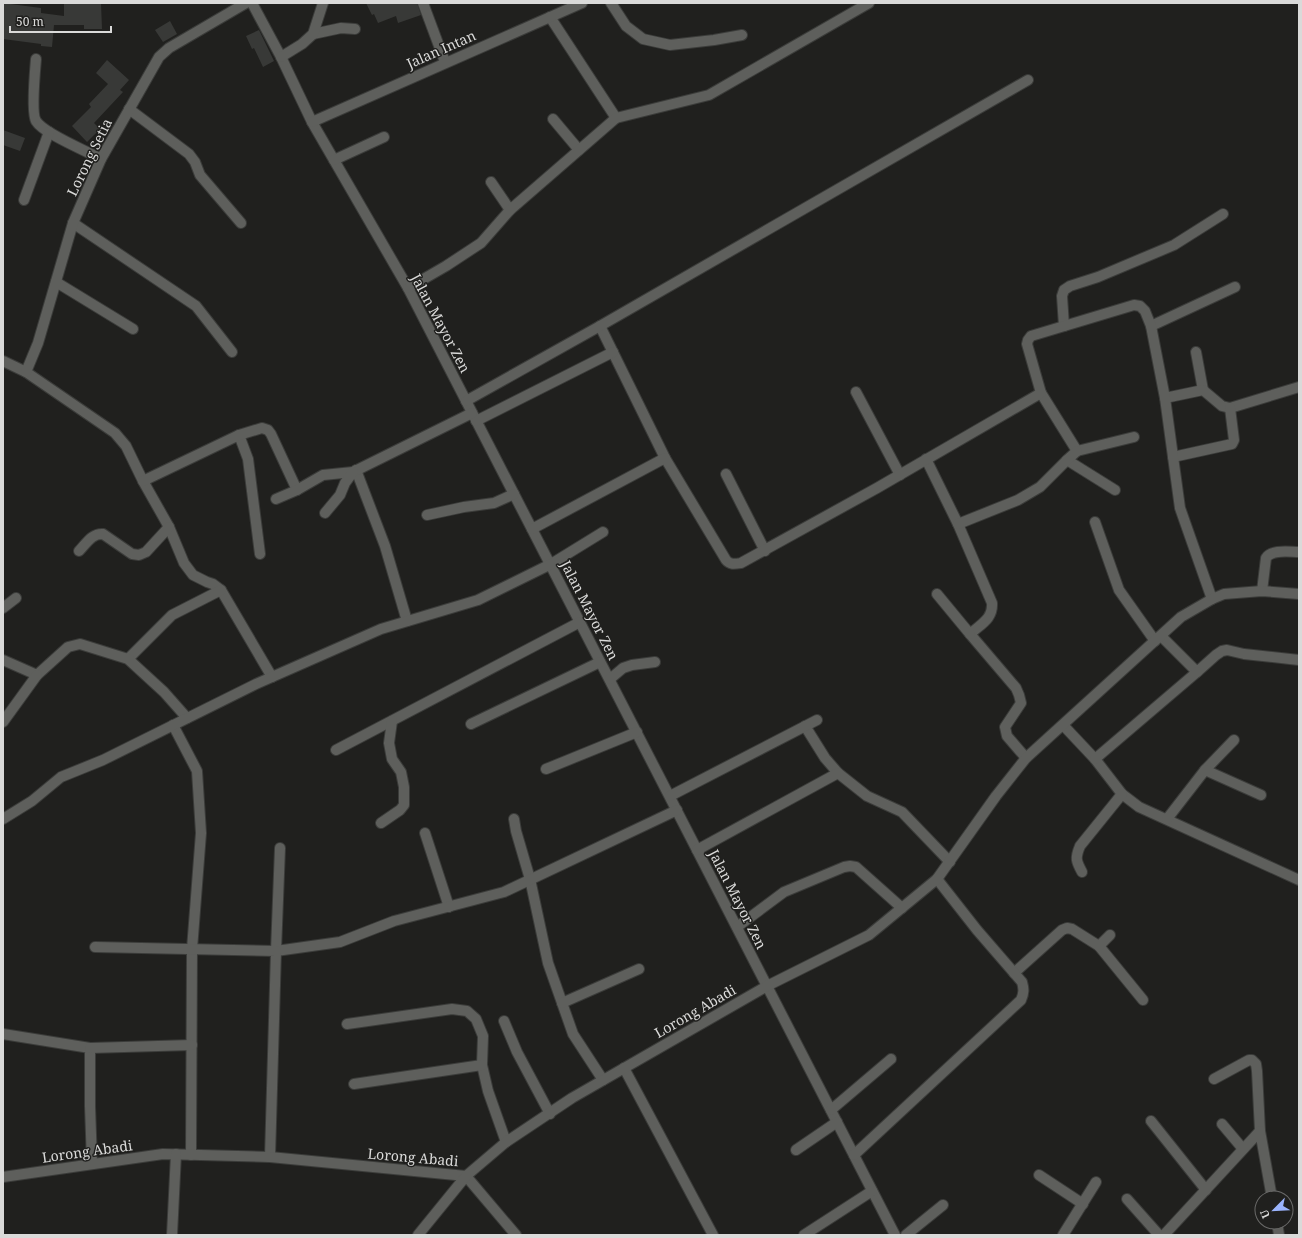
<svg xmlns="http://www.w3.org/2000/svg" width="1302" height="1238" font-family="'Noto Serif',serif">
	<style>
		.building { fill: #383937 }
		.lines { fill: none; stroke-linecap: round; stroke-linejoin: round }
		.minor-casing { stroke: #3b3c3a; stroke-width: 12 }
		.minor { stroke: #5e5f5c; stroke-width: 10 }
		.labels { text-anchor: middle; dominant-baseline: central; stroke-width: 3; stroke-linejoin: round; paint-order: stroke }
		.street-label { font-size: 14px; fill: #dadad9; stroke: #20201e }
	</style>
	<rect width="100%" height="100%" fill="#20201e"/>
	<!-- building -->
	<g class="building">
		<polygon points="3,3 41,8 41,13 64,16 64,3 101,3 102,29 84,29 84,25 54,25 52,47 41,46 41,44 3,39"/>
		<polygon points="366,3 417,3 421,15 398,23 396,16 378,23 374,14 372,15"/>
		<polygon points="170,21 177,34 163,42 155,30"/>
		<polygon points="259,30 274,61 263,67 254,48 252,49 246,36"/>
		<polygon points="107,60 129,80 120,90 123,92 94,123 100,129 87,142 72,126 91,107 89,104 108,84 96,73"/>
		<polygon points="3,130 25,138 20,151 3,145"/>
	</g>
	<g class="lines">
		<!-- minor casing -->
		<g class="minor-casing">
			<g id="minor">
				<polyline points="252,3 281,57 312,122 408,288 895,1235"/>
				<polyline points="423,3 445,62"/>
				<polyline points="611,3 626,26 643,39 670,45 714,40 742,35"/>
				<polyline points="550,17 616,118"/>
				<polyline points="313,34 341,28 355,29"/>
				<polyline points="281,57 302,44 313,34 323,3"/>
				<path d="M36,59c-1,12 -5,54 0,62 8,13 51,30 65,38"/>
				<polyline points="129,109 189,154 195,162 200,175 241,223"/>
				<polyline points="553,119 579,150"/>
				<polyline points="312,122 582,3"/>
				<polyline points="334,160 384,137"/>
				<polyline points="491,182 510,210"/>
				<polyline points="24,200 49,132"/>
				<polyline points="73,223 196,306 232,352"/>
				<polyline points="56,282 133,329"/>
				<polyline points="408,288 446,266 481,243 510,210 616,118 709,95 869,3"/>
				<polyline points="600,326 665,458"/>
				<polyline points="1064,326 1062,296 1064,290 1070,286 1098,277 1174,245 1223,214"/>
				<polyline points="1151,326 1235,287"/>
				<polyline points="1196,352 1203,390"/>
				<polyline points="3,361 26,372 115,433 126,446 143,481 169,527 184,563 193,575 207,582 213,584 221,590 272,677"/>
				<polyline points="26,372 38,343 73,223 101,159 159,57 169,48 246,3"/>
				<polyline points="856,392 900,475"/>
				<polyline points="1041,393 1077,451 1134,437"/>
				<polyline points="1165,398 1203,390 1222,406 1230,408 1299,387"/>
				<polyline points="466,401 600,326 1028,80"/>
				<polyline points="476,421 613,352"/>
				<polyline points="239,435 248,459 260,554"/>
				<polyline points="1173,457 1232,444 1234,440 1230,408"/>
				<path d="M926,459l32,65 34,79c1,16 -11,21 -22,31l46,54 3,7 2,8 -16,24 2,9 19,22"/>
				<polyline points="1067,460 1115,490"/>
				<polyline points="356,470 385,546 407,621"/>
				<polyline points="726,474 765,551"/>
				<polyline points="143,481 239,435 262,428 268,430 271,434 297,490"/>
				<polyline points="276,499 297,490 323,475 353,472 472,413"/>
				<polyline points="325,513 340,495 345,483 353,472"/>
				<polyline points="427,515 464,507 494,503 514,494"/>
				<polyline points="1095,522 1119,590 1155,641"/>
				<polyline points="958,524 1018,500 1040,487 1067,460 1077,451"/>
				<path d="M532,529l133,-71 61,102c4,5 9,4 15,3l136,-75 164,-95 -14,-49 1,-4 3,-4 103,-31 6,1 5,5 6,15 14,72 15,110 32,91"/>
				<path d="M79,551c7,-7 13,-18 24,-17l29,20 7,1 7,-3 23,-25"/>
				<path d="M1262,591l4,-33c6,-9 23,-6 33,-6"/>
				<polyline points="937,594 970,634"/>
				<polyline points="3,608 16,598"/>
				<polyline points="1161,636 1197,672 1216,655 1222,651 1227,650 1244,654 1299,660"/>
				<polyline points="128,659 172,615 221,590"/>
				<polyline points="3,660 37,675 68,647 80,644 128,659 164,692 187,718"/>
				<polyline points="610,679 623,668 632,665 655,662"/>
				<polyline points="3,722 37,675"/>
				<polyline points="471,724 600,662"/>
				<polyline points="173,725 197,771 201,833 192,949 191,1155"/>
				<polyline points="1063,725 1095,759 1122,794 1139,807 1299,880"/>
				<polyline points="805,726 825,758 838,773"/>
				<polyline points="336,750 580,622"/>
				<polyline points="1095,759 1197,672"/>
				<polyline points="546,769 637,732"/>
				<polyline points="1205,770 1234,740"/>
				<polyline points="670,796 817,720"/>
				<polyline points="3,819 32,801 61,777 103,760 256,684 381,629 478,600 551,564 603,532"/>
				<polyline points="514,819 516,831 530,879 548,963 573,1034 603,1080"/>
				<polyline points="1167,819 1205,770 1261,795"/>
				<polyline points="381,823 400,810 404,805 404,787 401,772 392,759 389,743 392,721"/>
				<polyline points="425,833 449,907"/>
				<polyline points="280,848 276,951 340,942 394,921 504,892 677,810"/>
				<polyline points="697,850 838,773 867,796 902,812 950,862"/>
				<path d="M1082,872c-6,-11 -7,-14 -2,-26l42,-52"/>
				<polyline points="737,927 784,892 844,867 850,866 856,867 902,908"/>
				<polyline points="1099,946 1143,1000"/>
				<polyline points="95,947 276,951 270,1157"/>
				<polyline points="1014,973 1062,930 1067,928 1072,929 1099,946 1110,935"/>
				<polyline points="562,1003 639,969"/>
				<polyline points="504,1021 517,1052 550,1114"/>
				<polyline points="347,1024 452,1009 467,1011 476,1019 483,1036 482,1065 488,1091 506,1142"/>
				<polyline points="3,1034 90,1048 90,1106 92,1163"/>
				<polyline points="90,1048 192,1045"/>
				<polyline points="624,1068 713,1235"/>
				<polyline points="1214,1079 1249,1060 1252,1060 1256,1064 1257,1071 1260,1131 1272,1198"/>
				<polyline points="354,1084 482,1065"/>
				<polyline points="831,1110 891,1059"/>
				<polyline points="1151,1121 1206,1190"/>
				<polyline points="1222,1124 1243,1149"/>
				<polyline points="796,1150 837,1122"/>
				<path d="M854,1155l167,-155c3,-7 3,-11 1,-18l-45,-52 -40,-51"/>
				<polyline points="1039,1175 1083,1204"/>
				<polyline points="466,1176 516,1235"/>
				<polyline points="3,1177 163,1154 270,1157 466,1176"/>
				<polyline points="1127,1199 1159,1235"/>
				<polyline points="1277,1222 1279,1235"/>
				<polyline points="172,1235 176,1154"/>
				<polyline points="418,1235 466,1176 506,1142 572,1098 767,986 869,935 937,879 996,796 1026,758 1181,617 1212,599 1224,594 1262,591 1299,594"/>
				<polyline points="804,1235 872,1191"/>
				<polyline points="906,1235 943,1205"/>
				<polyline points="1063,1235 1096,1182"/>
				<polyline points="1164,1235 1260,1131"/>
			</g>
		</g>
		<!-- minor -->
		<use href="#minor" class="minor"/>
	</g>
	<g class="labels">
		<!-- street labels -->
		<g class="street-label">
			<text transform="translate(441 49) rotate(-24)">Jalan Intan</text>
			<text transform="translate(89 157) rotate(-64)">Lorong Setia</text>
			<text transform="translate(441 323) rotate(62)">Jalan Mayor Zen</text>
			<text transform="translate(590 610) rotate(63)">Jalan Mayor Zen</text>
			<text transform="translate(738 899) rotate(63)">Jalan Mayor Zen</text>
			<text transform="translate(695 1011) rotate(-30)">Lorong Abadi</text>
			<text transform="translate(87 1151) rotate(-8)">Lorong Abadi</text>
			<text transform="translate(413 1157) rotate(5)">Lorong Abadi</text>
		</g>
	</g>
	<!-- border -->
	<rect width="1302" height="1238" fill="none" stroke="#dadad9" stroke-width="8"/>
	<!-- north arrow -->
	<g transform="translate(1274 1210) rotate(246)"><circle r="19" fill="#20201e" stroke="#6a6a69"/>
	<path d="M0-3L7 15L0 10L-7 15Z" fill="#9bb4fd"/>
	<text y="-6" font-size="11" font-weight="bold" text-anchor="middle" fill="#dadad9">U</text>
	</g>
	<!-- scale -->
	<path d="M10 26v6h101v-6" fill="none" stroke="#dadad9" stroke-width="2"/>
	<text x="16" y="26" font-size="12" fill="#dadad9" stroke="#20201e" stroke-width="3" paint-order="stroke">50 m</text>
</svg>
